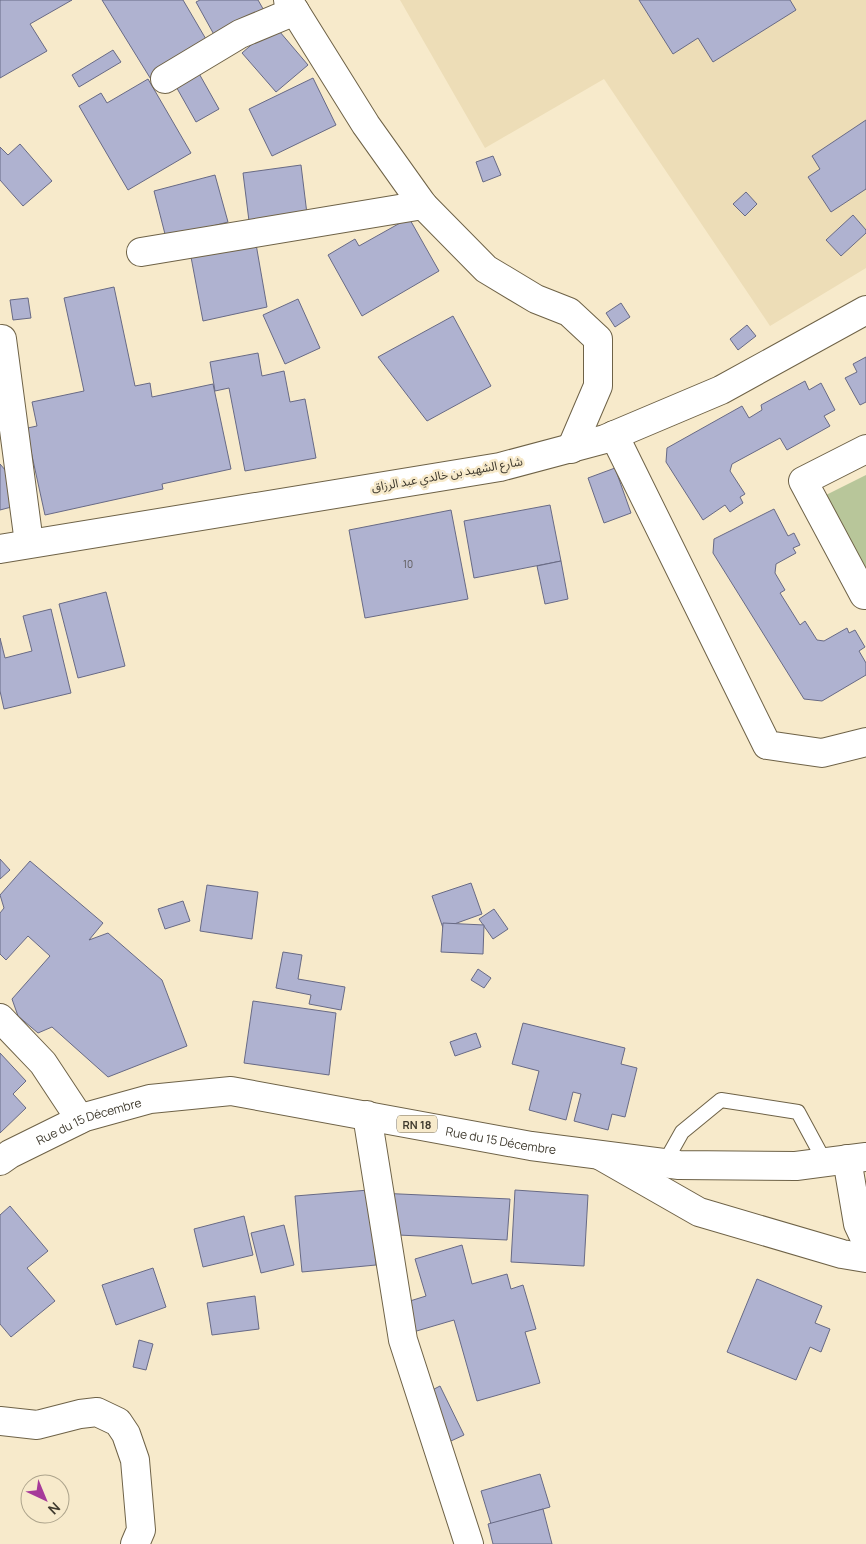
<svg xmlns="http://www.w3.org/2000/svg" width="866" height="1544" font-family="Manrope,'Noto Sans Arabic',sans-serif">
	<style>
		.built { fill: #edddb7 }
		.green { fill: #b8c69a }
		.building { fill: #afb2d0; stroke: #686a85 }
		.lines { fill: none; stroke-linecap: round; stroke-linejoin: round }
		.service-casing { stroke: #6e6247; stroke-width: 16 }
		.minor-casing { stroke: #6e6247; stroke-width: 30 }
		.tertiary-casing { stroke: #6e6247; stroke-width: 30 }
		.secondary-casing { stroke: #6e6247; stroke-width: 30 }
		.primary-casing { stroke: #6e6247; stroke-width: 30 }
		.service { stroke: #fff; stroke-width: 14 }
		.minor { stroke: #fff; stroke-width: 28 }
		.tertiary { stroke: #fff; stroke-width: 28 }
		.secondary { stroke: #fff; stroke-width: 28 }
		.primary { stroke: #fff; stroke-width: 28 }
		.labels { text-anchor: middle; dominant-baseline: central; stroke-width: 5; stroke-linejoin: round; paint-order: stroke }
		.number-label { font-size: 10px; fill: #5b5856 }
		.shield { fill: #f7eacb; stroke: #766f5d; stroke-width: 1 }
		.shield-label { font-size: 11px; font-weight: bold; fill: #3f3a2e }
		.street-label { font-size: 12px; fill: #3f3a2e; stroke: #f7eacb }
	</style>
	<rect width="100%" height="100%" fill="#f7eacb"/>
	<!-- built -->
	<polygon class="built" points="400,0 866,0 866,268 770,326 604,79 485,148"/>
	<!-- green -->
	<polygon class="green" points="866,475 866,574 826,495"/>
	<!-- building -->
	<g class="building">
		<polygon points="0,0 72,0 30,24 47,51 0,78"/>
		<polygon points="102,0 183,0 210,46 152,81"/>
		<polygon points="200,0 258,0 266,14 217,40 196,2"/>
		<polygon points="639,0 790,0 796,10 713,62 698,38 673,54"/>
		<polygon points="274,25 308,65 276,92 242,53"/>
		<polygon points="113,50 121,62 79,87 72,75"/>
		<polygon points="197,70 219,109 196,122 174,83"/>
		<polygon points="313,78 336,125 272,156 249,109"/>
		<polygon points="148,79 191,153 128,190 79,106 101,93 107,103"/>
		<polygon points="866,120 866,189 831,212 808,177 820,169 812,156"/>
		<polygon points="20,144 52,181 23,206 0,180 0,147 8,155"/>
		<polygon points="493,156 501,175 483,182 476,162"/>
		<polygon points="301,165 307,214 249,221 243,173"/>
		<polygon points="215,175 228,222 166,238 154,191"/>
		<polygon points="746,192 757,204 745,216 733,204"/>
		<polygon points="853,215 866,230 866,233 841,256 826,240"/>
		<polygon points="409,218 439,271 362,316 328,255 355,239 359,246"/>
		<polygon points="256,244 267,307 203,321 191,257"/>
		<polygon points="114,287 135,386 150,383 152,397 213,384 231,469 162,484 163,489 45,515 29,442 18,430 37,426 32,402 84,391 64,298"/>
		<polygon points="28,298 31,318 13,320 10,300"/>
		<polygon points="298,299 320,348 285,364 263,315"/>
		<polygon points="621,303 630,317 615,327 606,313"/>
		<polygon points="453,316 491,386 427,421 378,357"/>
		<polygon points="747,325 756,336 738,350 730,339"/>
		<polygon points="258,353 262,376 284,371 290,402 305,399 316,458 245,471 229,388 215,391 210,362"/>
		<polygon points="866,357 866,402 860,405 845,378 857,372 853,364"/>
		<polygon points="805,381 809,390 821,383 835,410 824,416 830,426 787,450 780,438 732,464 730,471 745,494 740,497 743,503 730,512 725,505 703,520 666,462 667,448 742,406 749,418 762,410 761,405"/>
		<polygon points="0,464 12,478 19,505 0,510"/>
		<polygon points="615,468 631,513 604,523 588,478"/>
		<polygon points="550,505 561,561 474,578 464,521"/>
		<polygon points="774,509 788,536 794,533 800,545 793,548 796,553 776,564 775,573 785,590 780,593 800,625 805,621 817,640 824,641 847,628 849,633 855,630 865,647 859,651 866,663 866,675 822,701 804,699 713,553 714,539"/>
		<polygon points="451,510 468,599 365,618 349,530"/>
		<polygon points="561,561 568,599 545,604 537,566"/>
		<polygon points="106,592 125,666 78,678 59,604"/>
		<polygon points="51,609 71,693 4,709 0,691 0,638 5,658 32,651 23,616"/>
		<polygon points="0,859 10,870 0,879"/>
		<polygon points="30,861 103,923 89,940 108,933 162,980 187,1046 108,1077 52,1027 38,1033 18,1016 12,999 50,956 28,936 6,960 0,954 0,913 4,908 0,895"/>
		<polygon points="471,883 482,914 443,928 432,896"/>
		<polygon points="207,885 258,892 252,939 200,931"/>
		<polygon points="183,901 190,921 165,929 158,909"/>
		<polygon points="494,909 508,929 493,939 479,919"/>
		<polygon points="443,923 484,925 483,954 441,952"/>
		<polygon points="283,952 302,955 298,979 345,987 341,1010 309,1004 311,995 276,988"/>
		<polygon points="478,969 491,978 484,988 471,980"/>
		<polygon points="253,1001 336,1013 329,1075 244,1063"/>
		<polygon points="523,1023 625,1048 621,1064 637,1068 625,1117 612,1114 608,1130 574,1121 581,1094 573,1092 566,1120 529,1110 539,1071 512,1064"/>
		<polygon points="476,1033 481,1047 455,1056 450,1042"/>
		<polygon points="0,1053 26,1081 13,1094 26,1108 0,1133"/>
		<polygon points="369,1190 376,1265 302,1272 295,1196"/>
		<polygon points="515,1190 588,1195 584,1266 511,1262"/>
		<polygon points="378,1193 510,1199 507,1240 376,1234"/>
		<polygon points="10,1206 48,1251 27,1268 55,1301 11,1337 0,1324 0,1215"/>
		<polygon points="244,1216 253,1255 203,1267 194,1229"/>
		<polygon points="284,1225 294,1265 261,1273 251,1233"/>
		<polygon points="462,1245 472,1284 507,1274 511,1289 523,1285 536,1329 525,1332 540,1383 477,1401 454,1320 403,1335 394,1306 426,1296 415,1259"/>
		<polygon points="153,1268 166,1307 116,1325 102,1285"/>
		<polygon points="757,1279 822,1306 815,1323 830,1329 821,1352 810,1347 796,1380 727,1352"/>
		<polygon points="255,1296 259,1329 212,1335 207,1303"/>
		<polygon points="139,1340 153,1344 146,1370 133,1367"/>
		<polygon points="440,1386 464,1435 440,1446 417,1398"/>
		<polygon points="540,1474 550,1507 491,1524 481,1491"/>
		<polygon points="543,1509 552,1544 493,1544 488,1524"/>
	</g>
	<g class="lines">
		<!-- service casing -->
		<g class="service-casing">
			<polyline id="service" points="664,1164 682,1132 721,1100 798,1112 825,1162"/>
		</g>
		<!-- minor casing -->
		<g class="minor-casing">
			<g id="minor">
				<polyline points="288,0 366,125 423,205 486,269 536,299 569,312 598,339 598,386 571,449"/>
				<polyline points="165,79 240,34 295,11"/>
				<polyline points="141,252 423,205"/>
				<polyline points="2,339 29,543"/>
				<polyline points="614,435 767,745 822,753 866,742"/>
				<polyline points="866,449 803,481 864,595 866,594"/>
				<polyline points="0,1018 43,1063 80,1119"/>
				<polyline points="367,1115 403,1340 469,1544"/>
				<polyline points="0,1421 37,1425 80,1414 97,1412 118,1422 126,1434 135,1460 141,1530 135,1544"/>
			</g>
		</g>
		<!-- tertiary casing -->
		<g class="tertiary-casing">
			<g id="tertiary">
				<polyline points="601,1156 699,1212 842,1254 866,1258"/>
				<polyline points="847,1159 858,1224 866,1241"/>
			</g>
		</g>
		<!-- secondary casing -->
		<g class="secondary-casing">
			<polyline id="secondary" points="0,549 500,467 605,439 721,390 866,310"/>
		</g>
		<!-- primary casing -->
		<g class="primary-casing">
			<g id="primary">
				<path id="s1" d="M0,1161l10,-7 75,-37 65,-18 81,-8 300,55 148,19 117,1 70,-9"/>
			</g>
		</g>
		<!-- service -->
		<use href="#service" class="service"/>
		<!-- minor -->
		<use href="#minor" class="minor"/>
		<!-- tertiary -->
		<use href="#tertiary" class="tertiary"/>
		<!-- secondary -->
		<use href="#secondary" class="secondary"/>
		<!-- primary -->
		<use href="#primary" class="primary"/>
	</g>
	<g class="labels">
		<!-- number labels -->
		<g class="number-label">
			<text x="408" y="564">10</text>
		</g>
		<!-- shield labels -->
		<rect class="shield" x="397" y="1115.5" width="40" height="17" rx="4"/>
		<g class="shield-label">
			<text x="417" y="1124">RN 18</text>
		</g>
		<!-- street labels -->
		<g class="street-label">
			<text transform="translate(447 474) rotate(-10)">شارع الشهيد بن خالدي عبد الرزاق</text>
			<text stroke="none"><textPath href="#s1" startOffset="98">Rue du 15 Décembre</textPath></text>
			<text stroke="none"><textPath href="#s1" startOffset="519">Rue du 15 Décembre</textPath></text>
		</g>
	</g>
	<!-- north arrow -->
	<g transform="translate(45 1499) rotate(136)"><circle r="24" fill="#f7eacb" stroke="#ada48c"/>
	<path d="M0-4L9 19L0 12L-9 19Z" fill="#a63a9a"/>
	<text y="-8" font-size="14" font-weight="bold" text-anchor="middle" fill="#3f3a2e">N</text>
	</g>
</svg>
